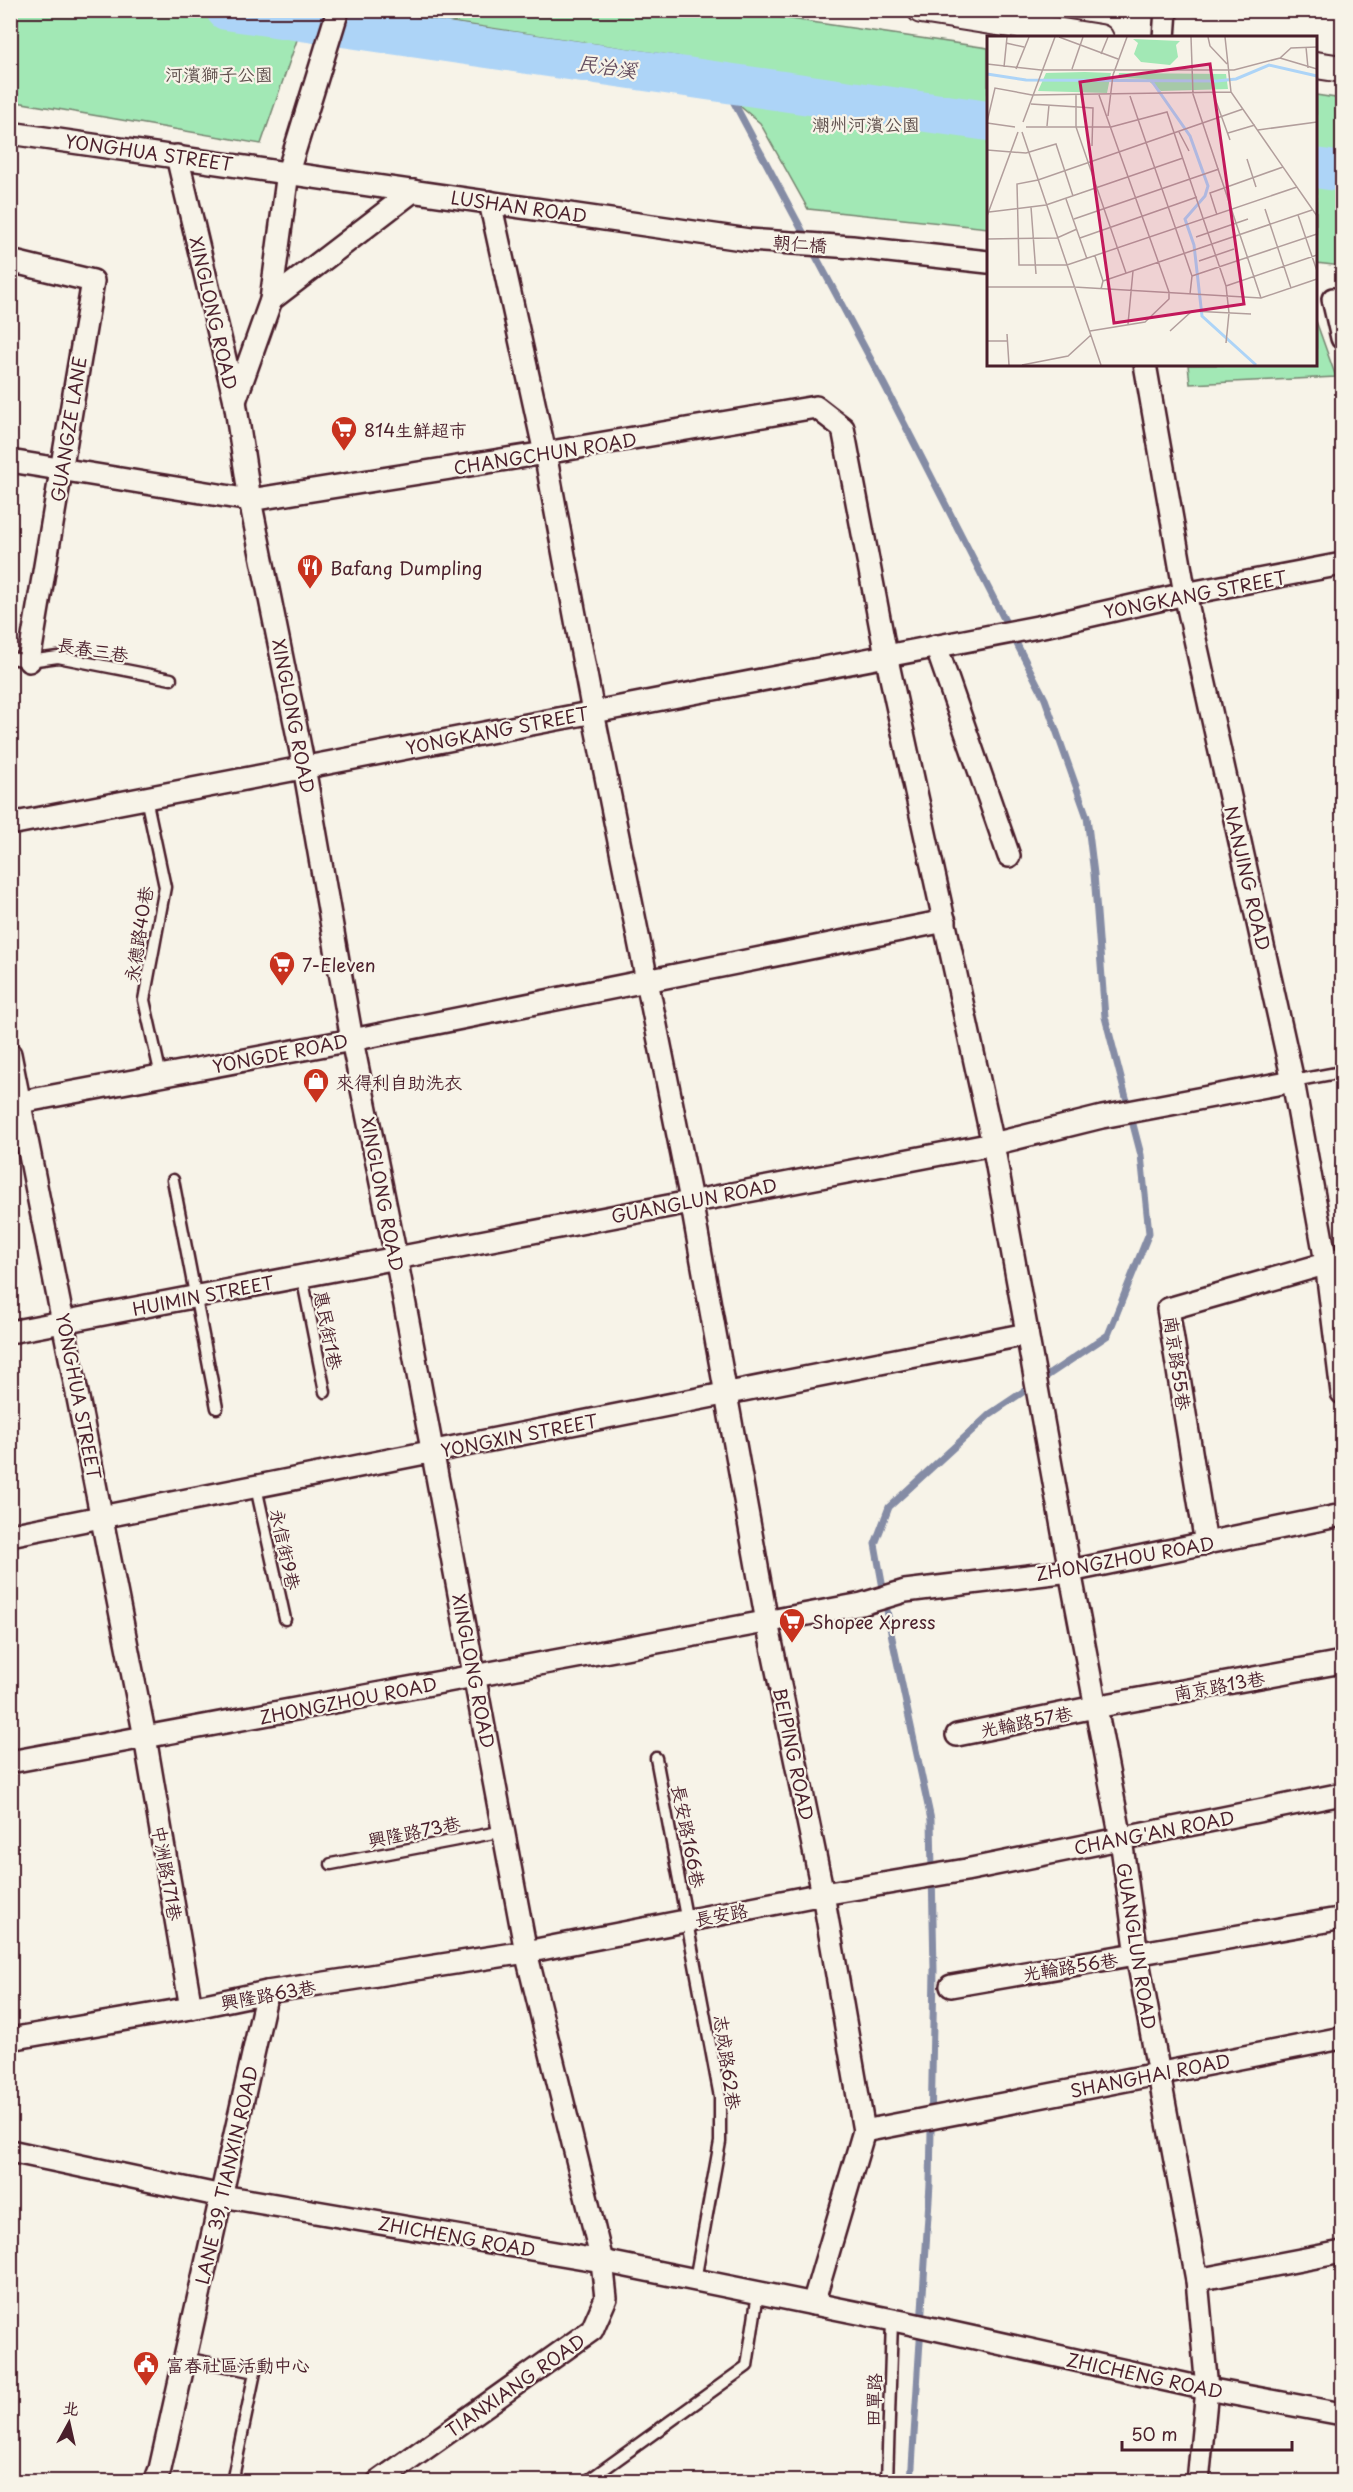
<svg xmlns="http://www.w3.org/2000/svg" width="1353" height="2492" font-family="'Playpen Sans','LXGW WenKai TC',sans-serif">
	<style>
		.green { fill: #a2e8b5; stroke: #768470; stroke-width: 1.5 }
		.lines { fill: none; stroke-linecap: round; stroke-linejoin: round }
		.stream { stroke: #858ca5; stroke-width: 7 }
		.river { stroke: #add4f7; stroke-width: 40 }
		.service-casing { stroke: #4a1f2b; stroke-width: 15 }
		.minor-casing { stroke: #4a1f2b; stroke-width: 26 }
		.tertiary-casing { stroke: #4a1f2b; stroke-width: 30 }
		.service { stroke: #f7f3e8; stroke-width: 10 }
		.minor { stroke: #f7f3e8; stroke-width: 21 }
		.tertiary { stroke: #f7f3e8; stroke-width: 26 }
		.labels { text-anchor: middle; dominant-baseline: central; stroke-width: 4.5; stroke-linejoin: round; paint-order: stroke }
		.park-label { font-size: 18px; fill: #60514e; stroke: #f7f3e8 }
		.street-label { font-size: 18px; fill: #4a1f2b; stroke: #f7f3e8 }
		.poi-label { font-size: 18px; fill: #4a1f2b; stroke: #f7f3e8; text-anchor: start }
		.water-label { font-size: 20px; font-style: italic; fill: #634c5e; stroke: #f7f3e8 }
		.inset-river { fill: none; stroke: #add4f7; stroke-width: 3 }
		.inset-road { fill: none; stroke: #b29e9c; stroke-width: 1.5 }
		.view { fill: #c2185b; fill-opacity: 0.15; stroke: #c2185b; stroke-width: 3 }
		.inset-edge { fill: none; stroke: #4a1f2b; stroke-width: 3 }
	</style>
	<rect width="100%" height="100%" fill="#f7f3e8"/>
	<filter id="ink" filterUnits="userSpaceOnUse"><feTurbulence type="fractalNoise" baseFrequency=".0167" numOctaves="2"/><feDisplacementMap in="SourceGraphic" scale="12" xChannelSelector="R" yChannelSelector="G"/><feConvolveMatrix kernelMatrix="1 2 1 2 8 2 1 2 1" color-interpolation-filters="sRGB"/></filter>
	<g filter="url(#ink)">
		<!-- green -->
		<g class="green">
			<polygon points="10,11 11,10 307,11 261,144 11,101"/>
			<polygon points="392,11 729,10 988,48 988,228 808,209 760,123 681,57 391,13"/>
			<polygon points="1316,95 1342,99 1342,266 1316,263"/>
			<polygon points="1316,321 1336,377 1190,384 1188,365 1316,364"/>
		</g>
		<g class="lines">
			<!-- stream -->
			<polyline class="stream" points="723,82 885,386 1045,699 1087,817 1094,874 1105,1017 1141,1155 1149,1233 1108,1335 990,1414 889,1507 875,1544 892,1638 931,1820 934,1970 930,2184 911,2482"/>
			<!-- river -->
			<g class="river">
				<polyline points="226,10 988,121"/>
				<polyline points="1316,168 1342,172"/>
			</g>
			<!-- service casing -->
			<g class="service-casing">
				<g id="service">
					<polyline points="10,658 29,661 58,657 171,679"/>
					<polyline points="146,798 165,887 144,1000 161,1076"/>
					<polyline points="1293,1081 1342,1072"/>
					<polyline points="173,1180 217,1408"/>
					<polyline points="302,1276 325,1392"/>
					<polyline points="256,1487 285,1619"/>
					<polyline points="656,1758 720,2097 720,2142 695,2280"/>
					<polyline points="331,1864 504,1831"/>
					<polyline points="185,2358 255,2372 232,2482"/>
					<polyline points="586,2482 747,2366 758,2293"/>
					<polyline points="887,2482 892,2320"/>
				</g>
			</g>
			<!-- minor casing -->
			<g class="minor-casing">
				<g id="minor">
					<polyline points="1164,38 1166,10"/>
					<polyline points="10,133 749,240 852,247 988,262"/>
					<polyline points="177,156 235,401 250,500 304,767 352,1040 396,1257 526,1952 602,2261 606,2298 592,2330 378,2482"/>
					<polyline points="490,202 545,453 593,712 691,1200 767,1622 823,1894 864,2131 813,2304"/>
					<polyline points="10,261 93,281 29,661"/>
					<polyline points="1333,299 1342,338"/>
					<polyline points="271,300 413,191"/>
					<polyline points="1145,364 1185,594 1293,1081 1326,1262 1342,1393"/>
					<polyline points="235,401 271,300 288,172 338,10"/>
					<polyline points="10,461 250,500 545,453 816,407 843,428 886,655 993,1144 1070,1571 1121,1839 1137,1955 1197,2280 1207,2389 1198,2482"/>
					<polyline points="936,646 1009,856"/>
					<polyline points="10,824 1048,625 1185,594 1342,564"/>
					<polyline points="10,1054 145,1737 191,2008"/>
					<polyline points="10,1104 352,1040 945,921"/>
					<polyline points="10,1332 993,1144 1102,1117 1293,1081"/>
					<polyline points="10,1535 1027,1334"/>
					<polyline points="1206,1544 1168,1309 1342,1259"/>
					<polyline points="957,1735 1095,1707 1342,1662"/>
					<polyline points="10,1762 862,1604 905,1591 1070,1571 1342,1515"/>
					<polyline points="951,1986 1332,1920"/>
					<polyline points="10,2039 191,2008 267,1992 526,1952 823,1894 966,1870 1342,1794"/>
					<polyline points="864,2131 1342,2038"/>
					<polyline points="10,2151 222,2196 602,2261 903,2322 1207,2389 1342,2414"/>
					<polyline points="1197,2280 1342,2252"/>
					<polyline points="155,2482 160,2469 267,1992"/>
				</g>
			</g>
			<!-- tertiary casing -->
			<g class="tertiary-casing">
				<g id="tertiary">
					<polyline points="921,10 1100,38"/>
					<polyline points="1316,65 1342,69"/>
				</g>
			</g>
			<!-- service -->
			<use href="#service" class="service"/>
			<!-- minor -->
			<use href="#minor" class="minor"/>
			<!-- tertiary -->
			<use href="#tertiary" class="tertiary"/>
		</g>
	</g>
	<!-- icons -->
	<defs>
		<g id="supermarket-pin" transform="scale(1.35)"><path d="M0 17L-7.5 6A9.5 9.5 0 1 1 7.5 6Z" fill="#c8321e" stroke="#f7f3e8"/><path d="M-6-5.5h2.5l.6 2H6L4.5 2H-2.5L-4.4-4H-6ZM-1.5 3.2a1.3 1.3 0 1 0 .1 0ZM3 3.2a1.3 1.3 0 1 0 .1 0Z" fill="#fff"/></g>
		<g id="restaurant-pin" transform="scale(1.35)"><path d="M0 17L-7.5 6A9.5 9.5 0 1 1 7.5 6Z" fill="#c8321e" stroke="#f7f3e8"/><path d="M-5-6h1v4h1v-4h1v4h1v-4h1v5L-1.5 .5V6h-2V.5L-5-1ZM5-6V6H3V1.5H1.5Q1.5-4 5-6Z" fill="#fff"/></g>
		<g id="shop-pin" transform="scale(1.35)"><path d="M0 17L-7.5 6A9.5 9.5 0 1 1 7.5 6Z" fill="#c8321e" stroke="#f7f3e8"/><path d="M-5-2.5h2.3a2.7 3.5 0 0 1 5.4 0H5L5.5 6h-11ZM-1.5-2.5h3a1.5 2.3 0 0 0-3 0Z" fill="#fff"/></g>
		<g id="civic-pin" transform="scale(1.35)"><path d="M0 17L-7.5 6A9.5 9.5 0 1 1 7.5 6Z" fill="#c8321e" stroke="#f7f3e8"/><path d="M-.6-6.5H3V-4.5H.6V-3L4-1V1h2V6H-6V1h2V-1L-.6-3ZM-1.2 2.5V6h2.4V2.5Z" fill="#fff"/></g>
	</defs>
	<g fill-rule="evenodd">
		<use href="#supermarket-pin" x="344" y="429"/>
		<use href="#restaurant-pin" x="310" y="567"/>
		<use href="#supermarket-pin" x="282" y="964"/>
		<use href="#shop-pin" x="316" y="1081"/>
		<use href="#supermarket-pin" x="792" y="1621"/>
		<use href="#civic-pin" x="146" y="2364"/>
	</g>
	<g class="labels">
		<!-- park labels -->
		<g class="park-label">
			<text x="219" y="73">河濱獅子公園</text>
			<text x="866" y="123">潮州河濱公園</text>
		</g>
		<!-- street labels -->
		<g class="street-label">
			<text transform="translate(149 152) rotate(8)">YONGHUA STREET</text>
			<text transform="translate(519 206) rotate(8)">LUSHAN ROAD</text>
			<text transform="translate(800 243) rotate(4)">朝仁橋</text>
			<text transform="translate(214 313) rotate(77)">XINGLONG ROAD</text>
			<text transform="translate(68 429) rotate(-81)">GUANGZE LANE</text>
			<text transform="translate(545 453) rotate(-9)">CHANGCHUN ROAD</text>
			<text transform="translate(1195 594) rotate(-11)">YONGKANG STREET</text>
			<text transform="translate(93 649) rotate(9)">長春三巷</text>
			<text transform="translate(294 716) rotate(79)">XINGLONG ROAD</text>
			<text transform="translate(497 730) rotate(-11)">YONGKANG STREET</text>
			<text transform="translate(1248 878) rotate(77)">NANJING ROAD</text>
			<text transform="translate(138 934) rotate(-81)">永德路40巷</text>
			<text transform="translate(280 1053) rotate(-11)">YONGDE ROAD</text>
			<text transform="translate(383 1194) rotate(79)">XINGLONG ROAD</text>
			<text transform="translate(694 1200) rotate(-11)">GUANGLUN ROAD</text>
			<text transform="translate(203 1295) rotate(-11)">HUIMIN STREET</text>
			<text transform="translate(329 1330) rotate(79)">惠民街1巷</text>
			<text transform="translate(1178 1363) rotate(82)">南京路55巷</text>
			<text transform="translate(79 1396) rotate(79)">YONGHUA STREET</text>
			<text transform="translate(519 1435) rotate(-11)">YONGXIN STREET</text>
			<text transform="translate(286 1549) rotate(78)">永信街9巷</text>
			<text transform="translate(1125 1558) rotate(-10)">ZHONGZHOU ROAD</text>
			<text transform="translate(474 1671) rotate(79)">XINGLONG ROAD</text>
			<text transform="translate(1219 1685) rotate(-10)">南京路13巷</text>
			<text transform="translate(348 1700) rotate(-11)">ZHONGZHOU ROAD</text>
			<text transform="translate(1026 1721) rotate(-11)">光輪路57巷</text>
			<text transform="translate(794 1754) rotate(78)">BEIPING ROAD</text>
			<text transform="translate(414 1831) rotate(-11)">興隆路73巷</text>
			<text transform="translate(1154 1832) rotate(-11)">CHANG'AN ROAD</text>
			<text transform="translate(689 1836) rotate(79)">長安路166巷</text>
			<text transform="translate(168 1873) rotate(80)">中洲路171巷</text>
			<text transform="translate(721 1914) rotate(-11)">長安路</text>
			<text transform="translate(1137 1946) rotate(81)">GUANGLUN ROAD</text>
			<text transform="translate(1070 1966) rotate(-9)">光輪路56巷</text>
			<text transform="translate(268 1994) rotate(-10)">興隆路63巷</text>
			<text transform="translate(728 2062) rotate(82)">志成路62巷</text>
			<text transform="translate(1150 2075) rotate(-11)">SHANGHAI ROAD</text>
			<text transform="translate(226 2175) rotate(-77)">LANE 39, TIANXIN ROAD</text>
			<text transform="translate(457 2236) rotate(10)">ZHICHENG ROAD</text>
			<text transform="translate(1145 2375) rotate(12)">ZHICHENG ROAD</text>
			<text transform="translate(515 2385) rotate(-35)">TIANXIANG ROAD</text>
			<text transform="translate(873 2400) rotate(-88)">田單路</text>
		</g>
		<!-- poi labels -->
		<g class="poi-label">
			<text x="364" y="429">814生鮮超市</text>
			<text x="330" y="567">Bafang Dumpling</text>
			<text x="302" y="964">7-Eleven</text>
			<text x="336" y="1081">來得利自助洗衣</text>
			<text x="812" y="1621">Shopee Xpress</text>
			<text x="166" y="2364">富春社區活動中心</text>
		</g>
		<!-- water labels -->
		<g class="water-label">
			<text transform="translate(607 66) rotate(8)">民治溪</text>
		</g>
	</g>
	<!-- overview -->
	<g transform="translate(987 36)">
		<rect width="330" height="330" fill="#f7f3e8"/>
		<path d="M146,3l47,2 -4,4 2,12 -8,8 -29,-3 -7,-8 4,-11zM59,37l39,-1 26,1 -4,20 -69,-2zM132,37l107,1 2,15 -67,2 -15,-12 -28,-1z" fill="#a2e8b5"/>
		<path class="inset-river" d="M0,38l39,6 191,1 19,-2 33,-14 48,11M164,44l39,56 18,50 -3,10 -20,23 9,26 8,71 54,49"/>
		<path class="inset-road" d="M72,1l59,22M204,1l2,57 68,204M221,1l2,9 17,18M238,1l6,55 86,124M19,7l18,4M319,11l2,21M114,18l7,-17M293,22l37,11M0,28l54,6h193l46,-12 11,-10 26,-1M17,31l3,-30M29,33l13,-32M85,33l11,-32M226,57l17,47M89,59v32l50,146M112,59l70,197M143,60l62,180 -2,18M44,68l62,4 -1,38M256,73l-205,71 -21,4 2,81h48l230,-78M121,80l5,-41 14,-38M0,86l8,-34 37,7 199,-3M36,86l32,-85M0,87l28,4M60,90l2,-21M39,91h85l56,-15 59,174 3,27 -3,30M271,94l59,-8M35,96l79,233M192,96l10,19M241,97l27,-8M0,114l39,3 30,-9 17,52M260,123l9,28M79,163l21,60M44,171l5,67M278,173l26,79M2,176l57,-7 137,-47M230,179l-7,-22 73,-26M311,179l19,56M0,180l31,-84M87,183l145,-50M209,201l52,-18M93,202l117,-41M0,203l70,-1 20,-9M108,220l8,25 -2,8M212,225l35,-12M205,240l125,-42M116,245l209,-71M239,250l91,-31M0,251h87l187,11 56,-19M141,288l5,-53M103,295l55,-9 24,-23v-7M183,295l22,-20 59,3M20,298l2,31M0,305h20M35,329l46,-9 23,-21"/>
		<path class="view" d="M223,28l34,240 -130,19 -34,-241z"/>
		<rect width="330" height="330" class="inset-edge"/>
	</g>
	<!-- margin -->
	<rect width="1353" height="2492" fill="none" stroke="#f7f3e8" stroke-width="36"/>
	<rect x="18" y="18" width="1317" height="2456" fill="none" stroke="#4a1f2b" stroke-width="2" filter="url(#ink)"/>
	<!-- north arrow -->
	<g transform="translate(69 2423) rotate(8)" stroke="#f7f3e8" stroke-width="4.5" paint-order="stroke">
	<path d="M0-4.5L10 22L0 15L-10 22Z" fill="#4a1f2b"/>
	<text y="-9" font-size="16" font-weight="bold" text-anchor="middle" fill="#4a1f2b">北</text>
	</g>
	<!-- scale -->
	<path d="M1122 2441v9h170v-9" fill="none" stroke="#4a1f2b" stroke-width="3"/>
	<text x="1131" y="2441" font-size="18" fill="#4a1f2b" stroke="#f7f3e8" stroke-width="4.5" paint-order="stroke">50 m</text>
</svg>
